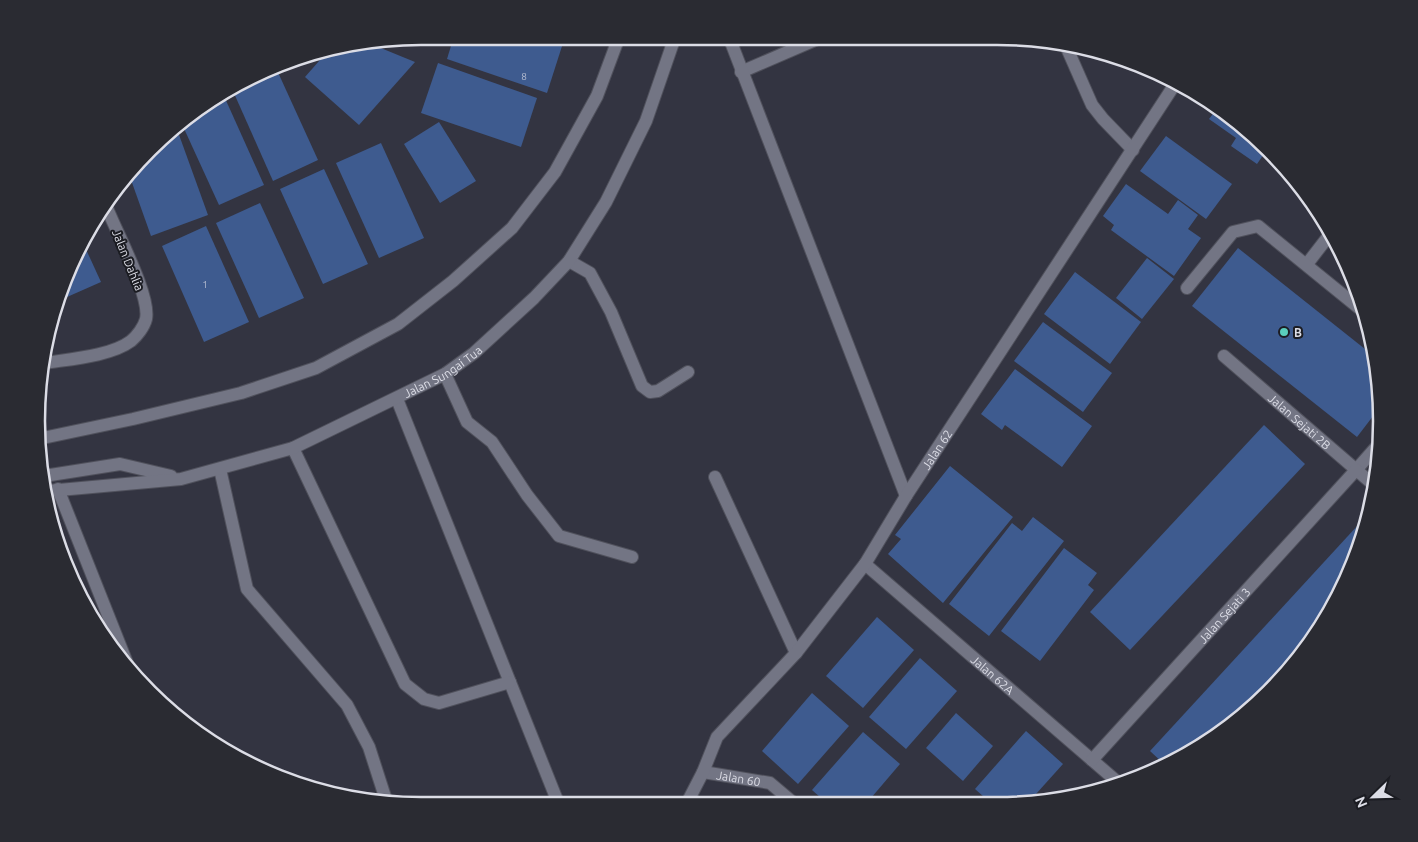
<svg xmlns="http://www.w3.org/2000/svg" width="1418" height="842" font-family="Ubuntu,sans-serif">
	<style>
		.building { fill: #3e5b8f }
		.lines { fill: none; stroke-linecap: round; stroke-linejoin: round }
		.lane-casing { stroke: #50515c; stroke-width: 14 }
		.street-casing { stroke: #50515c; stroke-width: 14 }
		.secondary-casing { stroke: #50515c; stroke-width: 14 }
		.lane { stroke: #737584; stroke-width: 12 }
		.street { stroke: #737584; stroke-width: 12 }
		.secondary { stroke: #737584; stroke-width: 12 }
		.poi-dot { fill: #5acebd; stroke: #1b1c22; stroke-width: 2 }
		.labels { text-anchor: middle; dominant-baseline: central; stroke-width: 4; stroke-linejoin: round; paint-order: stroke }
		.number-label { font-size: 10px; fill: #b4bcd0 }
		.street-label { font-size: 12px; fill: #dcdde6; stroke: #1b1c22 }
		.poi-label { font-size: 12px; font-weight: bold; fill: #dcdde6; stroke: #1b1c22; text-anchor: start }
		.rim { fill: none; stroke: #dcdde6; stroke-width: 2.5 }
	</style>
	<rect width="100%" height="100%" fill="#333441"/>
	<!-- building -->
	<g class="building">
		<polygon points="421,36 436,36 434,44 410,38"/>
		<polygon points="454,36 543,36 563,43 547,93 447,59"/>
		<polygon points="371,44 415,62 359,125 305,77 327,52"/>
		<polygon points="438,63 537,98 521,147 421,113"/>
		<polygon points="276,68 318,160 273,181 233,91"/>
		<polygon points="224,96 264,185 219,205 181,122 187,116"/>
		<polygon points="1218,107 1268,148 1257,164 1231,146 1236,138 1209,119"/>
		<polygon points="439,122 476,181 440,203 404,144"/>
		<polygon points="178,132 208,215 151,236 130,177 169,135"/>
		<polygon points="1166,136 1232,184 1206,219 1140,171"/>
		<polygon points="381,143 424,238 379,258 336,163"/>
		<polygon points="324,169 368,264 323,284 280,189"/>
		<polygon points="1126,184 1168,214 1178,200 1198,215 1188,229 1201,238 1174,276 1111,230 1114,225 1103,216"/>
		<polygon points="260,203 304,298 259,318 216,223"/>
		<polygon points="206,226 249,322 204,342 162,246"/>
		<polygon points="84,245 101,282 58,301 77,259"/>
		<polygon points="1238,248 1375,357 1380,407 1357,437 1192,306"/>
		<polygon points="1147,258 1174,279 1142,319 1116,298"/>
		<polygon points="1075,272 1141,322 1110,364 1044,314"/>
		<polygon points="1043,322 1112,373 1083,412 1014,361"/>
		<polygon points="1015,369 1092,426 1062,467 1005,425 1002,430 981,414"/>
		<polygon points="1264,425 1305,464 1130,650 1090,612"/>
		<polygon points="950,466 1013,517 943,603 888,554 901,539 895,535"/>
		<polygon points="1370,512 1353,568 1317,635 1269,693 1190,754 1165,765 1150,751"/>
		<polygon points="1033,517 1064,541 989,636 949,604 1012,523 1022,531"/>
		<polygon points="1064,548 1097,573 1088,585 1094,590 1040,661 1001,631"/>
		<polygon points="877,617 914,650 863,708 826,676"/>
		<polygon points="920,658 957,691 906,749 869,717"/>
		<polygon points="812,693 849,726 798,784 762,751"/>
		<polygon points="956,713 993,746 963,781 926,748"/>
		<polygon points="1026,731 1063,764 1027,804 993,805 975,789"/>
		<polygon points="863,732 900,764 865,805 829,805 812,790"/>
	</g>
	<g class="lines">
		<!-- lane casing -->
		<g class="lane-casing">
			<g id="lane">
				<polyline points="741,72 822,37"/>
				<polyline points="569,261 590,273 611,312 642,386 650,392 658,391 688,372"/>
				<polyline points="1307,264 1331,233"/>
				<polyline points="1187,288 1233,232 1258,226 1364,312"/>
				<polyline points="445,374 467,422 492,442 527,495 559,536 632,557"/>
				<polyline points="397,399 559,805"/>
				<polyline points="293,448 405,684 424,699 439,703 510,682"/>
				<polyline points="220,469 247,589 347,705 369,747 387,803"/>
				<polyline points="1356,470 1379,444"/>
			</g>
		</g>
		<!-- street casing -->
		<g class="street-casing">
			<g id="street">
				<polyline points="729,37 906,496"/>
				<polyline points="1066,46 1092,105 1103,119 1133,150"/>
				<path id="s1" d="M1224,356l151,130"/>
				<path d="M45,363c25,-4 66,-7 86,-22 6,-5 13,-14 15,-22 5,-24 -32,-91 -41,-116"/>
				<polyline points="715,477 796,653"/>
				<polyline points="58,489 131,673"/>
				<path id="s2" d="M865,564l256,221"/>
				<path id="s3" d="M1092,760l264,-290"/>
				<path id="s4" d="M703,772l67,11 26,22"/>
				<path id="s5" d="M686,805l17,-33 14,-35 79,-84 69,-89 41,-68 269,-412"/>
			</g>
		</g>
		<!-- secondary casing -->
		<g class="secondary-casing">
			<g id="secondary">
				<polyline points="38,439 133,419 241,393 316,368 398,324 453,281 512,228 555,172 597,96 619,37"/>
				<polyline points="44,476 120,464 171,476"/>
				<path id="s6" d="M48,491l133,-12 112,-31 152,-74 29,-21 60,-55 35,-37 37,-59 40,-81 29,-84"/>
			</g>
		</g>
		<!-- lane -->
		<use href="#lane" class="lane"/>
		<!-- street -->
		<use href="#street" class="street"/>
		<!-- secondary -->
		<use href="#secondary" class="secondary"/>
	</g>
	<!-- markers -->
	<circle class="poi-dot" cx="1284" cy="332" r="5"/>
	<g class="labels">
		<!-- number labels -->
		<g class="number-label">
			<text x="524" y="76">8</text>
			<text x="205" y="284">1</text>
		</g>
		<!-- street labels -->
		<g class="street-label">
			<text transform="translate(128 260) rotate(68)">Jalan Dahlia</text>
			<text stroke="none"><textPath href="#s6" startOffset="418">Jalan Sungai Tua</textPath></text>
			<text stroke="none"><textPath href="#s1" startOffset="100">Jalan Sejati 2B</textPath></text>
			<text stroke="none"><textPath href="#s5" startOffset="438">Jalan 62</textPath></text>
			<text stroke="none"><textPath href="#s3" startOffset="196">Jalan Sejati 3</textPath></text>
			<text stroke="none"><textPath href="#s2" startOffset="169">Jalan 62A</textPath></text>
			<text stroke="none"><textPath href="#s4" startOffset="36">Jalan 60</textPath></text>
		</g>
		<!-- poi labels -->
		<g class="poi-label">
			<text x="1294" y="332">B</text>
		</g>
	</g>
	<!-- crop -->
	<path d="M0 0H1418V842H0ZM421 45H997A376 376 0 0 1 1373 421V421A376 376 0 0 1 997 797H421A376 376 0 0 1 45 421V421A376 376 0 0 1 421 45Z" fill="#2a2b32" fill-rule="evenodd"/>
	<path class="rim" d="M421 45H997A376 376 0 0 1 1373 421V421A376 376 0 0 1 997 797H421A376 376 0 0 1 45 421V421A376 376 0 0 1 421 45Z"/>
	<!-- north arrow -->
	<g transform="translate(1373 797) rotate(247)" stroke="#1b1c22" stroke-width="4" paint-order="stroke">
	<path d="M0-4L9 19L0 12L-9 19Z" fill="#dcdde6"/>
	<text y="-8" font-size="14" font-weight="bold" text-anchor="middle" fill="#dcdde6">N</text>
	</g>
</svg>
